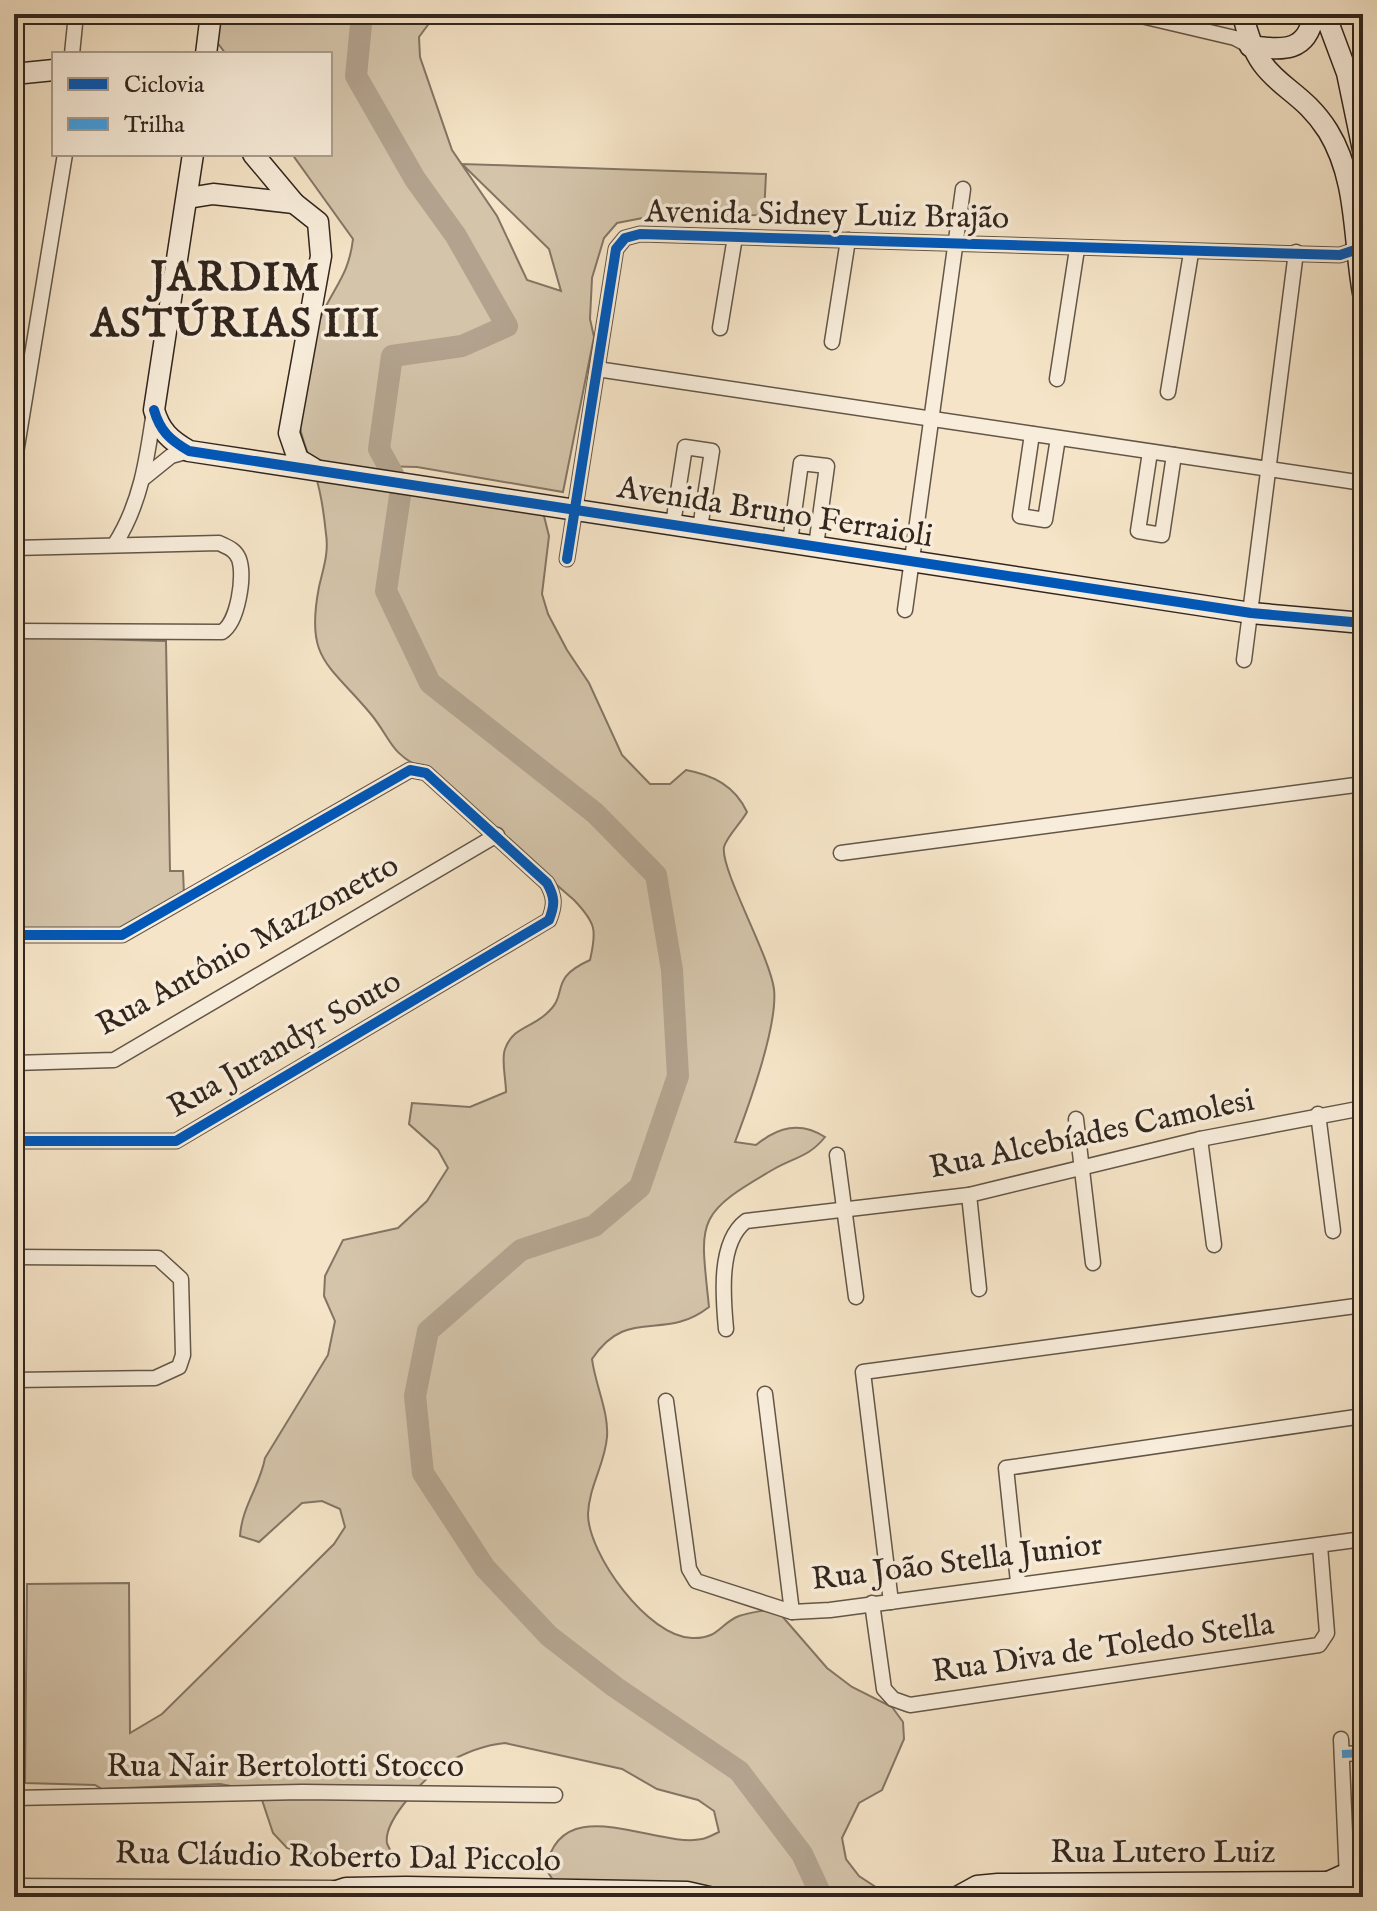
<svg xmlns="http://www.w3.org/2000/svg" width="1377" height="1911" font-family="'IM FELL English',serif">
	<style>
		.green { fill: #d4c4aa; stroke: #837564; stroke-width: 2 }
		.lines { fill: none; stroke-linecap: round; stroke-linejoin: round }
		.river { stroke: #b3a38e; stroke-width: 22 }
		.street-casing { stroke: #635648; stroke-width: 17 }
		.secondary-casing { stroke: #32261e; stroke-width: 23 }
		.street { stroke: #f8eddb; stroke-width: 14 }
		.secondary { stroke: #f8eddb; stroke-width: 20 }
		.quiet { stroke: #3ea2ea; stroke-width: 8; stroke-dasharray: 16 8; stroke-linecap: butt }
		.cycleway-casing { stroke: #f8eddb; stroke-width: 15 }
		.cycleway { stroke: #0057b8; stroke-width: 10 }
		.labels { text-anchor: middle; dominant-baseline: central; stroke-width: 7; stroke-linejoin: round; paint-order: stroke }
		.street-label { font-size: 32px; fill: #32261e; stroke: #f8eddb }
		.district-label { font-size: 40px; font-weight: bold; letter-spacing: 2px; fill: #32261e; stroke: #f8eddb }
	</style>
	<rect width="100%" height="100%" fill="#f5e4c7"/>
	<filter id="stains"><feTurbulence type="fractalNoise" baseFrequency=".0025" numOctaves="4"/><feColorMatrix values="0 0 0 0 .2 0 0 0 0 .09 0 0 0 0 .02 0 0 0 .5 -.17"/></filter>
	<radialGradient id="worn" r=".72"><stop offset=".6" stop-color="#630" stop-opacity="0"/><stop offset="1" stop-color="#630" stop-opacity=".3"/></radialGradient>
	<!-- green -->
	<g class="green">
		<path d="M210,14h226l-17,23 1,20 32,93 45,66 30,64 34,11 -12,-42 -87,-85 304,10 -2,41 -111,1 -36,7 -13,15 -12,40 -2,41 4,18 -31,155 -146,-25 -39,-1 -3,19 153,21 16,10 5,20 -7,58 6,20 19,36 22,33 33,72 28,29h20l16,-14c27,5 49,16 61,42 -6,11 -20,24 -23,35 -4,22 45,107 50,142 4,37 -25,116 -39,153l21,3c22,-18 44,-24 69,-8 -16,20 -30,20 -51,32 -80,46 -74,51 -65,138 -46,36 -81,-2 -117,52 3,25 17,53 15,78 -2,27 -18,49 -19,77 0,40 60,123 104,124 27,1 27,-14 47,-22 12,-4 25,-5 36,-8l52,60 25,19 40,20 11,15 1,17 -22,51 -23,13 -17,35 4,21 13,17 32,21h-110l-18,-10 -5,10h-58l-144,-12 -10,-16c14,-81 111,-20 156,-30 6,-1 12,-5 17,-7l-5,-21 -16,-11 -41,-11 -35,-20 -117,-26c-21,2 -41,10 -60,21 -18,11 -62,56 -58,79 1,5 7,12 9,17l-68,-9 -22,3 -19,-6 -14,-15 -14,-42 -39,-7 -118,5 -7,-4 -70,-2 2,-199 102,-1 1,150 32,-19 172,-170 11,-17 -5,-18 -18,-8 -20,2 -43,39 -19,-6c2,-30 20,-50 25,-78l63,-103 7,-34 -11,-25 1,-20 18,-36 55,-12 29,-27 21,-33 -10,-18 -29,-26 3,-21 58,4 36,-15c0,-13 -5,-32 -1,-43 8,-22 26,-21 41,-35 25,-21 0,-34 44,-54 7,-30 6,-37 -16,-60l-152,-132c-33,-15 -31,-30 -52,-55 -42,-50 -65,-54 -51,-126 4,-18 10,-34 7,-53 -2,-20 -5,-42 -11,-60 -7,-21 -19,-47 -17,-70 2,-24 15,-72 26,-94 14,-28 25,-38 29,-71l-61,-85h38v-100h-104l-13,-17z"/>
		<polygon points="19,637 166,641 170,871 183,871 184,895 121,930 20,930"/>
	</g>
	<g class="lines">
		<!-- river -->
		<polyline class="river" points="362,14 356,76 415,179 456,236 507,326 462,346 392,356 379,449 401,489 386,591 430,683 595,813 656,875 672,970 678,1076 640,1187 594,1226 521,1250 428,1331 415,1396 423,1473 485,1568 549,1636 615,1687 739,1771 802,1854 822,1897"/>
		<!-- street casing -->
		<g class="street-casing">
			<g id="street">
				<polyline points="1133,14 1235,38 1250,46"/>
				<polyline points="72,54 76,14"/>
				<polyline points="720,328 735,237"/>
				<polyline points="832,342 848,240"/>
				<polyline points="597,369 1363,483"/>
				<polyline points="1057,379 1077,249"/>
				<polyline points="1168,392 1191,253"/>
				<polyline points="1032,434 1020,516 1045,520 1058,438"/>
				<polyline points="1150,452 1138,531 1162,535 1174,455"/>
				<polyline points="14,465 65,154"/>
				<polyline points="145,477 171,456 189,451"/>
				<polyline points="673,524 685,447 712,451 700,528"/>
				<polyline points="790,542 801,463 827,466 816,546"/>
				<path d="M115,544c26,-41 32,-85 39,-133"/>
				<path d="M14,548l205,-5c8,4 16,6 20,16 6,17 -1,63 -17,73l-208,-1"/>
				<polyline points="567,559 616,249 625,238 640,234 1340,255 1355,250"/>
				<polyline points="905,610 963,189"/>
				<polyline points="1244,660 1296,252"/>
				<polyline points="841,853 1363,784"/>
				<path d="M14,935h108l288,-165 16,3 121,110c8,14 8,22 2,37l-373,221h-162"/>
				<polyline points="14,1063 114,1060 497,835"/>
				<polyline points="1318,1114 1333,1231"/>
				<polyline points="1076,1119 1093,1263"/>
				<polyline points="1200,1139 1214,1245"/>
				<polyline points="837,1155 856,1297"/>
				<polyline points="969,1195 979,1289"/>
				<polyline points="14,1257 158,1258 181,1279 183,1355 179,1367 155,1378 14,1380"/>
				<path d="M726,1329c-3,-32 -8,-87 20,-108l223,-26 231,-56 163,-31"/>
				<polyline points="765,1394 792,1612"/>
				<polyline points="666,1401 689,1569 696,1581 792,1612 830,1610 1363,1539"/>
				<polyline points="1018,1582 1006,1468 1363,1416"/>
				<polyline points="891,1602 863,1372 1363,1305"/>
				<polyline points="872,1603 884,1689 893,1699 910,1705 1319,1645 1327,1633 1320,1546"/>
				<polyline points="1341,1739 1347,1879"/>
				<polyline points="1342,1754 1363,1753"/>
				<polyline points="14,1798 302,1792 555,1795"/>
				<polyline points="14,1886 334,1888"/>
			</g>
		</g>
		<!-- secondary casing -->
		<g class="secondary-casing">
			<g id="secondary">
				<path d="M1243,14c15,75 52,65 85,117 30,49 25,107 35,162"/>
				<polyline points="1325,14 1347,73 1363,150"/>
				<path d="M1250,46c34,4 57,7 64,-32"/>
				<polyline points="206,54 211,14"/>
				<polyline points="14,74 54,70"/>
				<path d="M193,154l-39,256c6,21 16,30 35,41l1062,162 112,10"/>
				<polyline points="253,154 294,203 318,222 321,256 289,433 298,459 313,468"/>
				<polyline points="188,198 213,194 294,203"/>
				<polyline points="1328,1882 1348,1873 1363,1872"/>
				<polyline points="319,1897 346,1888 406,1887 687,1892 709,1897"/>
				<polyline points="957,1897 977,1886 998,1884 1328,1882 1363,1887"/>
			</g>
		</g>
		<!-- street -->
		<use href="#street" class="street"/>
		<!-- secondary -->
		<use href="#secondary" class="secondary"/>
		<!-- quiet -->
		<polyline class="quiet" points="1342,1754 1363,1753"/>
		<!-- cycleway casing -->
		<g class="cycleway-casing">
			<g id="cycleway">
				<path d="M154,410c6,21 16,30 35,41l1062,162 112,10"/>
				<polyline points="567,559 616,249 625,238 640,234 1340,255 1355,250"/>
				<path d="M14,935h108l288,-165 16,3 121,110c8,14 8,22 2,37l-373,221h-162"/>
			</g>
		</g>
		<!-- cycleway -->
		<use href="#cycleway" class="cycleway"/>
	</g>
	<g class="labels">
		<!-- street labels -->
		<g class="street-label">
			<text transform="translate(827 216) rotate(1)">Avenida Sidney Luiz Brajão</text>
			<text transform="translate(775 513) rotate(9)">Avenida Bruno Ferraioli</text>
			<text transform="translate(248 946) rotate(-29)">Rua Antônio Mazzonetto</text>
			<text transform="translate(285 1045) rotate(-30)">Rua Jurandyr Souto</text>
			<text transform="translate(1092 1135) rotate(-12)">Rua Alcebíades Camolesi</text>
			<text transform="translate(957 1563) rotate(-7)">Rua João Stella Junior</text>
			<text transform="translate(1103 1649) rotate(-8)">Rua Diva de Toledo Stella</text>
			<text x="285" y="1767">Rua Nair Bertolotti Stocco</text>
			<text x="1163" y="1853">Rua Lutero Luiz</text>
			<text transform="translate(338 1858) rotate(1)">Rua Cláudio Roberto Dal Piccolo</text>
		</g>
		<!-- district labels -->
		<g class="district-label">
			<text x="236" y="279">JARDIM<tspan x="236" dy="46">ASTÚRIAS III</tspan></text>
		</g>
	</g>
	<!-- margin -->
	<rect width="1377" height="1911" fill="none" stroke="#f5e4c7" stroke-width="48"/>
	<rect x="16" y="16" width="1345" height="1879" fill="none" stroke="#32261e" stroke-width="4"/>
	<rect x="24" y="24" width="1329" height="1863" fill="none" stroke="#32261e" stroke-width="2"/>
	<!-- legend -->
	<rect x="52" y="52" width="280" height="104" fill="#f8eddb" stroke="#a99d8f" stroke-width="2"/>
	<rect x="68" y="78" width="40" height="12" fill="#0057b8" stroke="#a99d8f" stroke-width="2"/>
	<text x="124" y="92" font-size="24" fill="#32261e">Ciclovia</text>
	<rect x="68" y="118" width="40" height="12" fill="#3ea2ea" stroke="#a99d8f" stroke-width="2"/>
	<text x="124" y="132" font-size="24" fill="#32261e">Trilha</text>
	<rect width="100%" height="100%" filter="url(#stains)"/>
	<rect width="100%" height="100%" fill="url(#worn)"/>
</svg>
